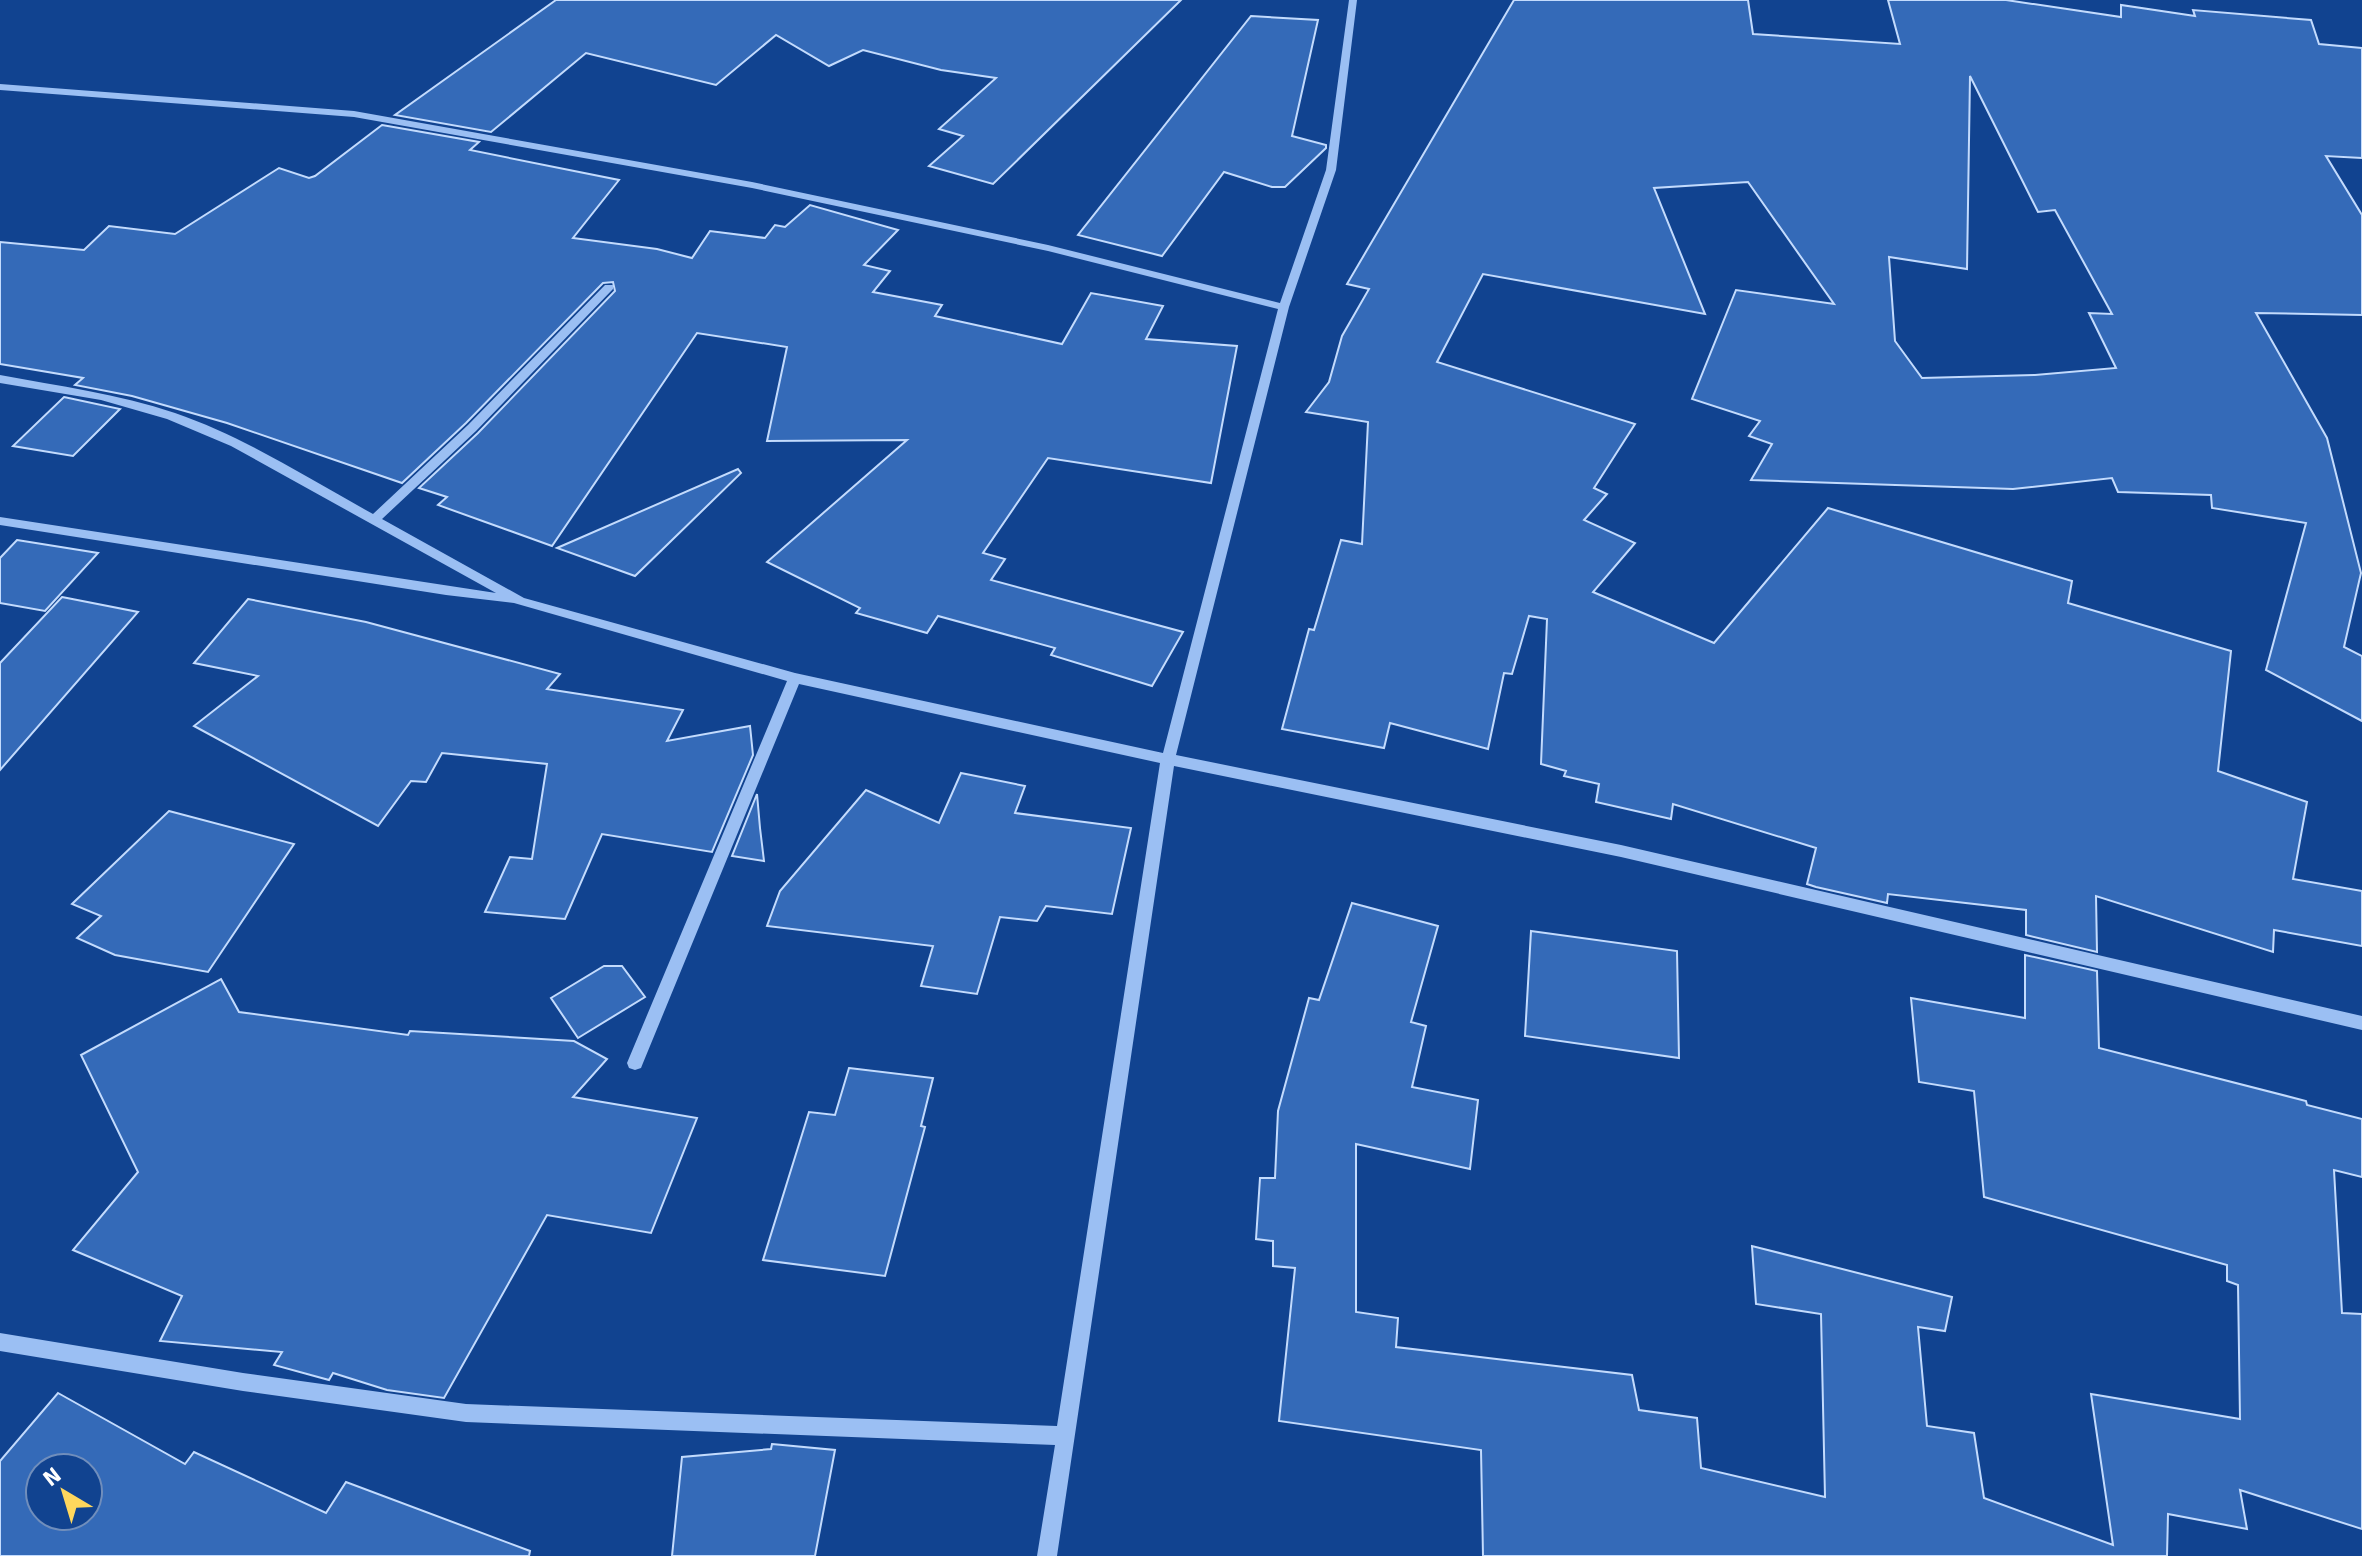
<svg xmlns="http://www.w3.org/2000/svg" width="2362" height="1556" font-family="Signika,sans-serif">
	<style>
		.building { fill: #346ab8; stroke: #c3dbfd; stroke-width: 2; fill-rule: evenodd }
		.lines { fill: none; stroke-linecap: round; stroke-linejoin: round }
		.minor { fill: #9bbff3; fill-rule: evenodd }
	</style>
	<rect width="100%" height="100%" fill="#114390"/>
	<!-- building -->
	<g class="building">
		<polygon points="556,0 1181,0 993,184 929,166 963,136 939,129 996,78 941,70 863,50 829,66 776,35 716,85 586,53 491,132 395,115"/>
		<path d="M1514,0h234l5,34 147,10 -12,-44h118l115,17v-12l74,11 -2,-6 118,10 8,24 43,4v110l-36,-2 36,59v100l-106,-2 71,125 34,135 -17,74 18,9v65l-96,-51 40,-147 -94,-15 -1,-13 -93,-3 -6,-14 -99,11 -262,-9 21,-36 -23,-8 11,-15 -68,-22 44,-109 98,14 -86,-122 -94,6 51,126 -222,-40 -46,88 198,62 -41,64 13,6 -23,26 51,23 -42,49 121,51 114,-135 244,73 -4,22 163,48 -13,120 89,31 -14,77 69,12v55l-88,-16 -1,22 -177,-56 1,56 -71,-17v-25l-138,-16 -1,9 -71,-16 -9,-3 9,-36 -143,-44 -2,15 -75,-17 3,-18 -35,-8 2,-5 -25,-7 6,-145 -18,-3 -17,58 -8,-1 -16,76 -98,-26 -6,25 -102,-19 27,-100 5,1 27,-90 21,4 6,-122 -62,-10 23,-30 13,-46 27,-47 -22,-5zM1970,76l68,136 17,-2 57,104 -23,-1 27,55 -81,7 -113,3 -27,-37 -6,-84 78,12z"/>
		<polygon points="1251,16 1318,20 1292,136 1326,145 1326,148 1285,187 1272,187 1224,172 1162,256 1078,235"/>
		<polygon points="382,125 479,142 470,150 619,180 573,238 657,249 692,258 710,231 765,238 775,225 785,227 810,205 898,230 864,265 890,271 873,292 942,305 935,316 1062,344 1091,293 1163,306 1146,339 1237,346 1211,483 1048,458 983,553 1005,559 991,580 1183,632 1152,686 1051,655 1055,648 938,616 927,633 856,613 860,608 767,562 907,440 767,441 787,347 697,333 552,546 438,505 447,497 419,488 478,433 615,291 613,282 603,283 466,423 402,483 227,423 132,396 75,385 83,378 0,364 0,242 84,250 109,226 175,234 279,168 309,178 315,176"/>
		<polygon points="64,397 120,409 73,456 13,446"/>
		<polygon points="738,469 741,473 635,576 557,548"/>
		<polygon points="17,540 98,553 45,611 0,603 0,558"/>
		<polygon points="62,597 138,612 0,770 0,663"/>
		<polygon points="248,599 366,622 560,674 547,689 683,710 667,741 750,726 753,755 712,852 602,834 565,919 485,912 510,857 532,859 547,764 442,753 426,782 411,781 378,826 194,726 258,676 194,663"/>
		<polygon points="961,773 1025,786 1015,813 1131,828 1112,914 1046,906 1037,921 1000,917 977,994 921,986 933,946 767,926 780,891 866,790 939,823"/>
		<polygon points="757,794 760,828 764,861 732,856"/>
		<polygon points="169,811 294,844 208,972 115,955 77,938 101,916 72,904"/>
		<polygon points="1352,903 1438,926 1411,1022 1426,1026 1412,1087 1478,1100 1470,1169 1356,1144 1356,1312 1398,1318 1396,1347 1632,1375 1639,1410 1697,1418 1701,1468 1825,1497 1821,1314 1756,1304 1752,1246 1952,1297 1945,1331 1918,1327 1927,1426 1974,1433 1984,1498 2113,1545 2091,1394 2240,1419 2238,1285 2227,1281 2227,1265 1984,1197 1974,1091 1919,1082 1911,998 2025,1018 2025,955 2097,971 2099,1048 2306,1101 2307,1105 2362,1119 2362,1177 2334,1170 2342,1313 2362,1314 2362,1529 2240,1490 2247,1529 2168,1514 2167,1556 1483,1556 1481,1450 1279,1421 1295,1268 1273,1266 1273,1241 1256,1239 1260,1178 1275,1178 1278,1111 1309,998 1319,1000"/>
		<polygon points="1531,931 1677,951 1679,1058 1525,1036"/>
		<polygon points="604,966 622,966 645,997 578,1038 551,998"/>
		<polygon points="221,979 239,1012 408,1035 410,1031 574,1041 607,1059 573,1097 697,1118 651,1233 547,1215 444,1398 387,1390 333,1373 329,1380 274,1365 282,1352 160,1341 182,1296 73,1250 138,1172 81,1055"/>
		<polygon points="849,1068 933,1078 921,1126 925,1127 885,1276 763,1260 809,1112 835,1115"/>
		<path d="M58,1393l127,71 9,-12 132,61 20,-31 184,69 -1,5h-529v-95zM40,1468h48v48h-48z"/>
		<polygon points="772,1444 835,1450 815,1556 672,1556 682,1457 771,1449"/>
	</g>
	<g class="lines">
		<!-- minor -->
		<path class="minor" d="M1349,0h8l-21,170 -47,137 -113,448 445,90 741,171v14l-741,-173 -447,-91 -117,790h-20l18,-111 -589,-23 -223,-31 -243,-40v-18l243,40 223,31 591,22 103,-663 -361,-79 -156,379 -2,5 -6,2 -6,-2 -2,-5 160,-382 -273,-78 -68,-8 -446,-70v-8l496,76 -265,-147 -64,-27 -66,-19 -101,-17v-8c59,11 118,19 175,38 70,24 134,66 198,101l95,-89 137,-140h8v4l-137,142 -94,88 142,79 271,75 368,80 115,-444 -230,-58 -296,-63 -398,-71 -354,-27v-6l354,27 398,71 296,63 232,58 46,-133z"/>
	</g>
	<!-- north arrow -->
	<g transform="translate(64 1492) rotate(322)"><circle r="38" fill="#114390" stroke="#708ebc" stroke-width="2"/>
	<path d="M0-6L14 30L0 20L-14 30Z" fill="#ffd75d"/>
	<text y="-12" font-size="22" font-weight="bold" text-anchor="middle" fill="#ffffff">N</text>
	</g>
</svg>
